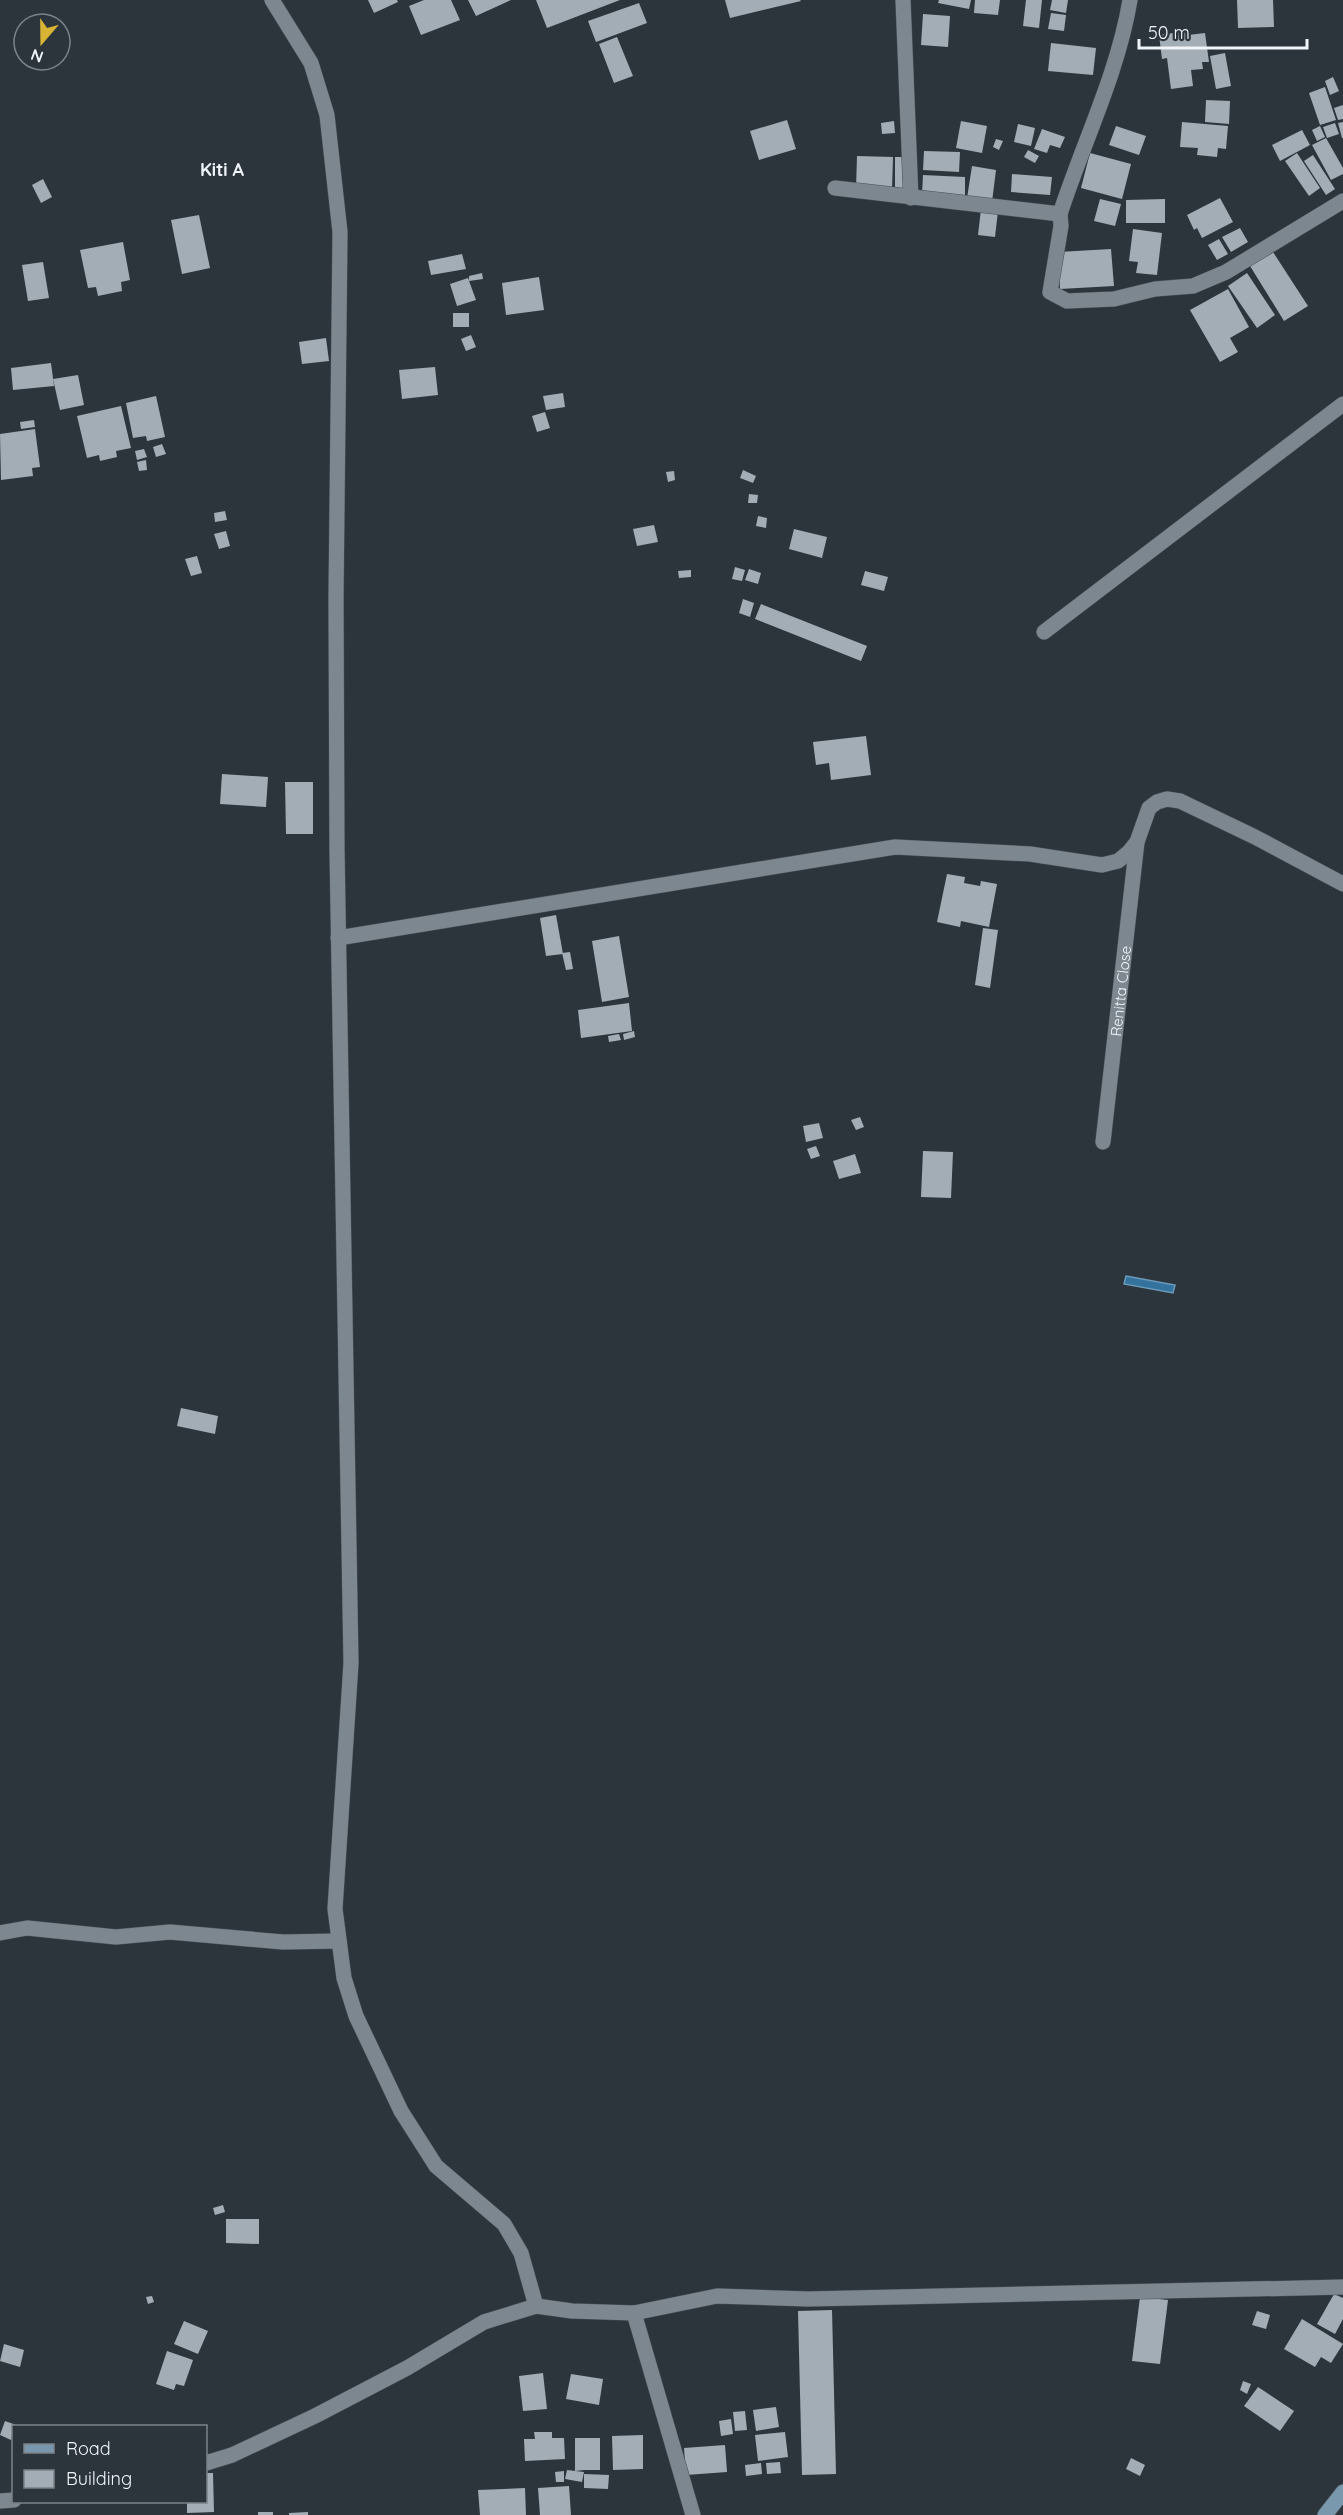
<svg xmlns="http://www.w3.org/2000/svg" width="1343" height="2515" font-family="Quicksand,sans-serif">
	<style>
		.water { fill: #34739e; stroke: #6c9aba; stroke-width: 1.5 }
		.building { fill: #a3adb5 }
		.lines { fill: none; stroke-linecap: round; stroke-linejoin: round }
		.street-casing { stroke: #4a5157; stroke-width: 16 }
		.secondary-casing { stroke: #4a5157; stroke-width: 16 }
		.street { stroke: #7d878f; stroke-width: 15 }
		.secondary { stroke: #7997ad; stroke-width: 15 }
		.labels { text-anchor: middle; dominant-baseline: central; stroke-width: 6; stroke-linejoin: round; paint-order: stroke }
		.street-label { font-size: 15px; fill: #f0f5fa; stroke: #2d353c }
		.quarter-label { font-size: 18px; font-weight: bold; fill: #f0f5fa; stroke: #2d353c }
	</style>
	<rect width="100%" height="100%" fill="#2d353c"/>
	<!-- water -->
	<polygon class="water" points="1126,1276 1175,1285 1173,1293 1124,1284"/>
	<!-- building -->
	<g class="building">
		<polygon points="368,0 397,0 398,2 374,13"/>
		<polygon points="424,0 451,0 460,20 421,35 409,6"/>
		<polygon points="468,0 511,0 476,16"/>
		<polygon points="536,0 620,0 547,28"/>
		<polygon points="725,0 800,0 801,1 730,18"/>
		<polygon points="939,0 971,0 969,9 938,3"/>
		<polygon points="975,0 1000,0 998,15 974,13"/>
		<polygon points="1026,0 1042,0 1039,28 1023,26"/>
		<polygon points="1052,0 1068,0 1066,13 1050,10"/>
		<polygon points="1237,0 1273,0 1274,27 1238,28"/>
		<polygon points="639,3 647,23 596,42 588,21"/>
		<polygon points="1051,13 1066,15 1064,31 1048,29"/>
		<polygon points="923,14 950,16 948,47 921,45"/>
		<polygon points="1188,31 1188,35 1205,33 1209,62 1202,62 1203,69 1191,70 1193,86 1171,89 1167,58 1162,59 1159,35"/>
		<polygon points="617,37 633,76 614,83 599,44"/>
		<polygon points="1051,43 1096,48 1093,75 1048,71"/>
		<polygon points="1225,53 1231,86 1216,89 1210,56"/>
		<polygon points="1333,77 1339,91 1330,95 1325,81"/>
		<polygon points="1325,87 1336,120 1320,125 1309,93"/>
		<polygon points="1206,100 1230,101 1229,124 1205,122"/>
		<polygon points="1343,105 1343,119 1338,120 1334,108"/>
		<polygon points="787,120 796,149 759,160 750,131"/>
		<polygon points="894,121 895,133 882,134 881,123"/>
		<polygon points="961,121 987,126 982,153 956,148"/>
		<polygon points="1182,122 1228,126 1226,149 1218,148 1217,157 1197,155 1198,148 1180,147"/>
		<polygon points="1343,122 1343,138 1342,138 1338,123"/>
		<polygon points="1335,123 1339,134 1327,138 1323,127"/>
		<polygon points="1018,124 1035,128 1031,146 1014,142"/>
		<polygon points="1116,126 1146,136 1139,155 1109,145"/>
		<polygon points="1320,126 1325,137 1317,141 1312,130"/>
		<polygon points="1042,129 1065,137 1060,148 1050,145 1047,153 1034,149"/>
		<polygon points="1302,130 1310,145 1280,161 1272,145"/>
		<polygon points="1326,138 1343,168 1343,174 1331,180 1312,145"/>
		<polygon points="996,139 1003,141 999,150 993,147"/>
		<polygon points="1028,150 1039,156 1035,163 1024,157"/>
		<polygon points="924,151 960,152 959,172 923,170"/>
		<polygon points="1090,153 1131,164 1122,199 1081,188"/>
		<polygon points="1297,153 1320,188 1309,196 1285,161"/>
		<polygon points="1313,155 1335,189 1326,195 1304,161"/>
		<polygon points="857,156 893,157 892,190 856,189"/>
		<polygon points="895,157 910,157 910,191 895,192"/>
		<polygon points="972,166 996,170 992,202 967,198"/>
		<polygon points="1012,174 1052,177 1050,195 1011,192"/>
		<polygon points="923,175 965,177 965,196 922,194"/>
		<polygon points="43,179 52,197 41,203 32,185"/>
		<polygon points="1220,198 1233,222 1202,238 1197,228 1194,230 1187,215"/>
		<polygon points="1100,199 1121,204 1115,226 1094,221"/>
		<polygon points="1165,199 1165,223 1126,223 1126,200"/>
		<polygon points="981,209 998,211 995,237 978,235"/>
		<polygon points="199,215 210,268 182,274 171,220"/>
		<polygon points="1240,228 1248,242 1231,252 1222,237"/>
		<polygon points="1133,229 1162,233 1157,275 1136,273 1138,262 1129,261"/>
		<polygon points="1219,239 1228,254 1217,260 1208,245"/>
		<polygon points="123,242 130,280 121,282 122,291 98,296 96,287 88,288 80,250"/>
		<polygon points="1111,249 1114,286 1060,289 1058,252"/>
		<polygon points="1273,252 1308,306 1284,321 1250,266"/>
		<polygon points="462,254 466,269 431,275 428,261"/>
		<polygon points="43,262 49,298 28,301 22,265"/>
		<polygon points="482,273 483,279 469,281 469,276"/>
		<polygon points="1247,273 1275,315 1257,328 1228,286"/>
		<polygon points="539,277 544,310 506,315 502,283"/>
		<polygon points="468,278 476,300 457,306 450,284"/>
		<polygon points="1228,289 1249,327 1230,338 1238,352 1220,362 1190,310"/>
		<rect x="453" y="313" width="16" height="14"/>
		<polygon points="471,335 476,347 466,351 461,339"/>
		<polygon points="326,338 329,361 302,364 299,342"/>
		<polygon points="51,363 54,386 13,390 11,368"/>
		<polygon points="435,367 438,395 402,399 399,370"/>
		<polygon points="78,375 84,405 60,410 53,379"/>
		<polygon points="563,393 565,407 546,410 543,396"/>
		<polygon points="156,396 165,437 147,441 146,436 133,438 126,403"/>
		<polygon points="121,406 131,448 116,451 117,457 100,461 99,455 87,458 77,416"/>
		<polygon points="545,412 550,428 537,432 532,416"/>
		<polygon points="34,420 35,427 21,429 20,422"/>
		<polygon points="35,429 40,467 32,468 33,476 1,480 0,434"/>
		<polygon points="162,444 166,454 156,457 153,447"/>
		<polygon points="144,449 147,457 137,460 135,451"/>
		<polygon points="146,460 147,470 139,471 137,462"/>
		<polygon points="743,470 756,476 753,483 740,478"/>
		<polygon points="674,471 675,480 668,482 666,472"/>
		<polygon points="749,494 758,495 757,503 748,503"/>
		<polygon points="225,511 227,520 215,522 214,513"/>
		<polygon points="758,516 767,518 766,528 756,526"/>
		<polygon points="654,525 658,542 637,546 633,529"/>
		<polygon points="794,529 827,537 822,558 789,549"/>
		<polygon points="226,531 230,546 219,549 214,534"/>
		<polygon points="197,556 202,573 191,576 185,559"/>
		<polygon points="735,567 745,570 742,581 732,579"/>
		<polygon points="749,569 761,573 758,584 745,580"/>
		<polygon points="691,570 691,577 679,578 678,571"/>
		<polygon points="865,571 888,577 884,591 861,585"/>
		<polygon points="743,599 754,603 750,617 739,613"/>
		<polygon points="761,604 867,646 861,661 755,619"/>
		<polygon points="866,736 871,775 831,780 829,763 816,765 813,742"/>
		<polygon points="222,774 268,777 266,807 220,804"/>
		<polygon points="285,782 313,782 313,834 286,834"/>
		<polygon points="947,874 965,877 964,883 980,886 981,881 997,884 989,927 961,921 960,927 937,922"/>
		<polygon points="556,915 563,954 546,956 540,918"/>
		<polygon points="983,928 998,930 990,988 975,985"/>
		<polygon points="619,936 629,997 602,1002 592,941"/>
		<polygon points="570,952 573,969 566,970 562,953"/>
		<polygon points="629,1003 632,1031 581,1038 578,1010"/>
		<polygon points="634,1031 635,1037 624,1040 623,1034"/>
		<polygon points="619,1034 621,1040 609,1042 608,1036"/>
		<polygon points="860,1117 864,1127 856,1130 851,1120"/>
		<polygon points="819,1123 823,1138 806,1142 803,1126"/>
		<polygon points="816,1146 820,1156 811,1159 807,1149"/>
		<polygon points="923,1151 953,1152 951,1198 921,1197"/>
		<polygon points="855,1154 861,1173 839,1179 833,1161"/>
		<polygon points="181,1408 218,1416 215,1434 177,1426"/>
		<polygon points="223,2205 225,2212 215,2215 213,2208"/>
		<polygon points="226,2219 259,2219 259,2244 226,2243"/>
		<polygon points="1334,2294 1343,2298 1343,2319 1335,2334 1317,2324"/>
		<polygon points="152,2296 154,2302 148,2304 146,2297"/>
		<polygon points="1140,2297 1168,2300 1160,2364 1132,2361"/>
		<polygon points="832,2310 836,2474 802,2475 798,2311"/>
		<polygon points="1257,2311 1270,2315 1266,2329 1252,2325"/>
		<polygon points="1302,2319 1343,2344 1331,2363 1321,2357 1315,2367 1284,2349"/>
		<polygon points="184,2321 208,2331 198,2354 174,2344"/>
		<polygon points="4,2344 24,2350 20,2367 0,2361"/>
		<polygon points="167,2351 193,2360 184,2386 176,2384 174,2390 156,2384"/>
		<polygon points="543,2373 547,2409 523,2411 519,2376"/>
		<polygon points="571,2374 603,2379 599,2405 566,2399"/>
		<polygon points="1243,2381 1251,2384 1247,2394 1240,2390"/>
		<polygon points="1258,2387 1294,2411 1280,2431 1244,2406"/>
		<polygon points="776,2407 779,2427 756,2431 753,2410"/>
		<polygon points="745,2411 747,2430 735,2431 733,2412"/>
		<polygon points="731,2419 733,2434 721,2436 719,2421"/>
		<polygon points="5,2421 19,2426 14,2426 11,2440 0,2435"/>
		<polygon points="534,2432 552,2432 552,2438 564,2438 565,2459 525,2461 524,2439 535,2439"/>
		<polygon points="785,2432 788,2457 758,2461 755,2435"/>
		<polygon points="643,2435 643,2469 613,2470 612,2436"/>
		<polygon points="575,2438 600,2438 600,2470 584,2470 584,2468 584,2470 575,2471"/>
		<polygon points="725,2445 727,2472 686,2475 684,2448"/>
		<polygon points="1131,2458 1145,2465 1140,2476 1126,2469"/>
		<polygon points="780,2462 781,2473 767,2474 766,2463"/>
		<polygon points="761,2463 762,2474 746,2476 745,2465"/>
		<polygon points="567,2470 584,2472 582,2482 565,2479"/>
		<polygon points="564,2471 564,2482 556,2482 555,2472"/>
		<polygon points="206,2473 213,2473 214,2512 187,2513 187,2502 206,2502"/>
		<polygon points="584,2474 609,2475 608,2489 584,2488"/>
		<polygon points="569,2486 571,2515 540,2515 538,2488"/>
		<polygon points="525,2488 526,2515 480,2515 478,2490"/>
		<rect x="258" y="2512" width="15" height="3"/>
		<polygon points="308,2512 308,2515 289,2515 289,2513"/>
	</g>
	<g class="lines">
		<!-- street casing -->
		<g class="street-casing">
			<g id="street">
				<polyline points="272,0 311,63 327,115 340,232 336,598 337,850 351,1663 335,1909 344,1978 356,2016 401,2111 436,2166 504,2224 521,2253 536,2306"/>
				<polyline points="903,0 911,198"/>
				<path d="M1130,0c-12,73 -47,143 -70,214l1,12 -11,66 17,9 47,-2 41,-10 38,-3 33,-14 117,-71"/>
				<polyline points="835,188 1060,214"/>
				<polyline points="1044,632 1343,404"/>
				<polyline points="338,938 895,847 1030,854 1102,865 1118,861 1129,852 1137,842 1149,808 1157,802 1167,799 1180,801 1255,837 1343,884"/>
				<path id="s1" d="M1103,1142l34,-300"/>
				<polyline points="0,1933 27,1928 116,1937 170,1932 283,1942 339,1941"/>
				<polyline points="634,2313 693,2515"/>
				<polyline points="206,2463 232,2455 315,2416 407,2368 484,2322 536,2306 572,2311 634,2313 717,2296 808,2299 1343,2287"/>
				<polyline points="0,2501 14,2500"/>
			</g>
		</g>
		<!-- secondary casing -->
		<g class="secondary-casing">
			<polyline id="secondary" points="1325,2515 1343,2492"/>
		</g>
		<!-- street -->
		<use href="#street" class="street"/>
		<!-- secondary -->
		<use href="#secondary" class="secondary"/>
	</g>
	<g class="labels">
		<!-- street labels -->
		<g class="street-label">
			<text stroke="none"><textPath href="#s1" startOffset="152">Renitta Close</textPath></text>
		</g>
		<!-- quarter labels -->
		<g class="quarter-label">
			<text x="222" y="169">Kiti A</text>
		</g>
	</g>
	<!-- legend -->
	<rect x="12" y="2425" width="195" height="78" fill="#2d353c" stroke="#7b8288" stroke-width="1.5"/>
	<rect x="24" y="2444" width="30" height="9" fill="#7997ad" stroke="#7b8288" stroke-width="1.5"/>
	<text x="66" y="2455" font-size="18" fill="#f0f5fa">Road</text>
	<rect x="24" y="2470" width="30" height="18" fill="#a3adb5" stroke="#7b8288" stroke-width="1.5"/>
	<text x="66" y="2485" font-size="18" fill="#f0f5fa">Building</text>
	<!-- north arrow -->
	<g transform="translate(42 42) rotate(200)"><circle r="28" fill="#2d353c" stroke="#7b8288" stroke-width="1.5"/>
	<path d="M0-4.5L10 22L0 15L-10 22Z" fill="#d9b334"/>
	<text y="-9" font-size="16" font-weight="bold" text-anchor="middle" fill="#f0f5fa">N</text>
	</g>
	<!-- scale -->
	<path d="M1139 39v9h168v-9" fill="none" stroke="#f0f5fa" stroke-width="3"/>
	<text x="1148" y="39" font-size="18" fill="#f0f5fa" stroke="#2d353c" stroke-width="4.5" paint-order="stroke">50 m</text>
</svg>
